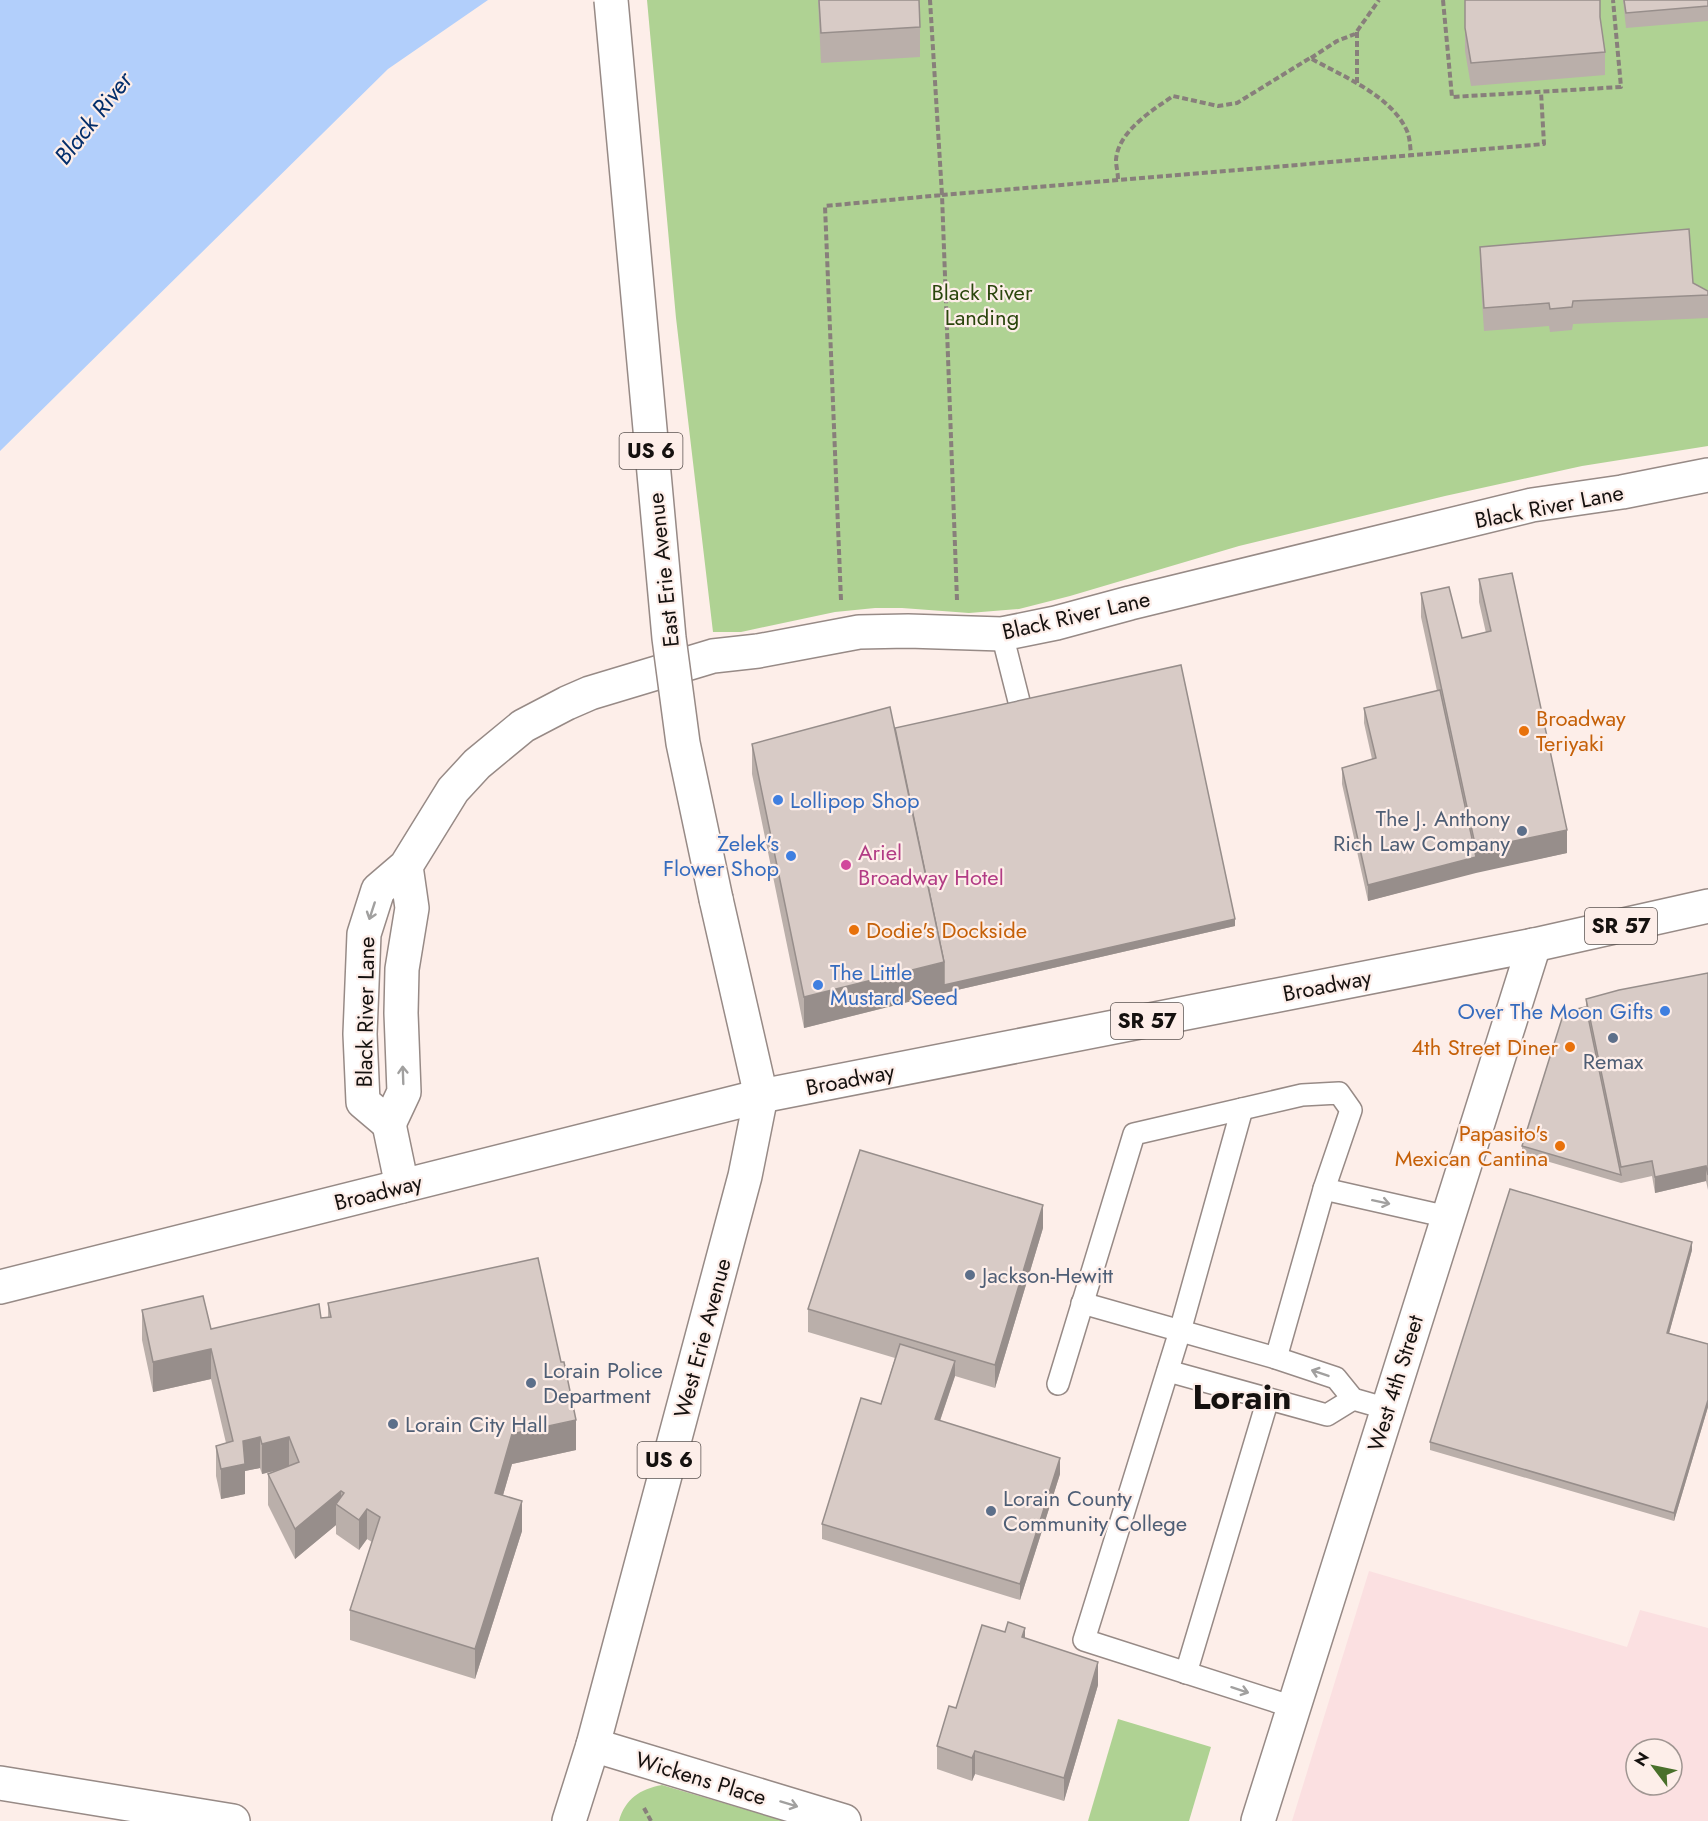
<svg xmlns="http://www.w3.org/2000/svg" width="1708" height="1821" font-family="Jost,sans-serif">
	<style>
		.commercial { fill: #fbe0e1; fill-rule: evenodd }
		.green { fill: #afd293 }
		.water { fill: #b2cffb }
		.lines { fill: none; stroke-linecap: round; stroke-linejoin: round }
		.lane-casing { stroke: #978a86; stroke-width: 24 }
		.street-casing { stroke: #978a86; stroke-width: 36 }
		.primary-casing { stroke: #978a86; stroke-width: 36 }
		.path { stroke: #887f7b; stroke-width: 4; stroke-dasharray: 6 3; stroke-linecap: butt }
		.lane { stroke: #fff; stroke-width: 21 }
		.street { stroke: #fff; stroke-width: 33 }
		.primary { stroke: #fff; stroke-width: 33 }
		.primary-bridge-casing { stroke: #978a86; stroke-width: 36; stroke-linecap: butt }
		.primary-bridge { stroke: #fff; stroke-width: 33 }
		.wall { fill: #baafaa }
		.shaded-wall { fill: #978e8b }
		.building { fill: #d8cbc6; stroke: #978e8b; stroke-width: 1.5 }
		.oneway { stroke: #a1a09f }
		.food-dot { fill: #e8710a; stroke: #fdeee9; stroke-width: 2 }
		.shop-dot { fill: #3f7fe0; stroke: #fdeee9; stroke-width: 2 }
		.service-dot { fill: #5c6f8a; stroke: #fdeee9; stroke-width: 2 }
		.hotel-dot { fill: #d1479c; stroke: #fdeee9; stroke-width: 2 }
		.labels { text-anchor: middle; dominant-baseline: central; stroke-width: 4.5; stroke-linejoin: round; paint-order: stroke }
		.shield { fill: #fdeee9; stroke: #5b5350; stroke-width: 1.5 }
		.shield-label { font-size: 21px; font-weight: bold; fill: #15110f }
		.park-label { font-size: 22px; fill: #2b460d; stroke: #fdeee9 }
		.street-label { font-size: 22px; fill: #15110f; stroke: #fdeee9 }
		.food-label { font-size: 22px; fill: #c56008; stroke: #fdeee9; text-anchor: start }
		.shop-label { font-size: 22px; fill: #366cbe; stroke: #fdeee9; text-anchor: start }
		.service-label { font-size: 22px; fill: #4e5e75; stroke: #fdeee9; text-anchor: start }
		.hotel-label { font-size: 22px; fill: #b23c85; stroke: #fdeee9; text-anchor: start }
		.water-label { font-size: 24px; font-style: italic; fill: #032e6b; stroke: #fdeee9 }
		.town-label { font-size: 34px; font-weight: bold; fill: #15110f; stroke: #fdeee9 }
	</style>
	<rect width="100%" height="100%" fill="#fdeee9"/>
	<!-- commercial -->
	<path class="commercial" d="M1369,1571l258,76 13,-37 68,18v193h-416zM1636,1749h36v36h-36z"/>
	<!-- green -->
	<g class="green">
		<polygon points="647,0 1708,0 1708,446 1582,466 1445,496 1239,546 1070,596 1019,609 969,613 902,608 875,608 835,612 741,632 713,632 676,318"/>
		<polygon points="1118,1719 1211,1747 1189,1821 1088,1821"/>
		<path d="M662,1785l10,3 114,33h-167c6,-22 21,-32 43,-36z"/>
	</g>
	<!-- water -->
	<polygon class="water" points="0,0 488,0 388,69 0,451"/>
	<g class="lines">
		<!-- lane casing -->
		<g class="lane-casing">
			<g id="lane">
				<polyline points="1002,634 1026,729"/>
				<polyline points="1242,1109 1180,1331 1084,1640 1293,1707"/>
				<polyline points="1324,1189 1448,1217"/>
				<polyline points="1082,1303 1276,1358 1336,1378 1353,1399 1388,1409"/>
				<polyline points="1168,1371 1327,1415 1353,1399"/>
				<polyline points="1058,1384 1134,1134 1302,1095 1339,1093 1351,1110 1324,1189 1276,1358"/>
				<polyline points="1186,1673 1268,1399"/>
			</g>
		</g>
		<!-- street casing -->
		<g class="street-casing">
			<g id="street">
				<polyline points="406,866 412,908 402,969 401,1013 404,1092 389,1124 363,1102 360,1034 364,934 378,890 406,866 453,790 477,764 523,726 567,703 590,693 713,656 758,651 859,632 908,631 1002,634 1056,623 1130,603 1532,505 1622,492 1708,475"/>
				<polyline points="389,1124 402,1186"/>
				<polyline points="0,1287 761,1096"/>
				<polyline points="593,1745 844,1821"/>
				<polyline points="0,1783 233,1821"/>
				<polyline points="1258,1821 1534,945"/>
			</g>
		</g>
		<!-- primary casing -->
		<g class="primary-casing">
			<g id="primary">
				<polyline points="761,1096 1534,945 1708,906"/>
				<polyline points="569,1821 593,1745 745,1176 761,1096 716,899"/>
			</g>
		</g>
		<!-- path -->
		<g class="path">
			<polyline points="1443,0 1452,97 1621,87 1613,0"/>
			<polyline points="1311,58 1337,41 1355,34 1379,0"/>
			<polyline points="1357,83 1357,31"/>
			<path d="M1118,179c0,-6 -2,-13 -2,-19 2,-29 37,-50 57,-64l45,10 19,-3 73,-45c32,18 81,37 97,73 3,7 3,15 4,23"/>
			<polyline points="841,600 825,206 942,195 930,0"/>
			<polyline points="957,600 942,195 1544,144 1541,92"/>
			<polyline points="644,1808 651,1821"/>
		</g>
		<!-- lane -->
		<use href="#lane" class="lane"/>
		<!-- street -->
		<use href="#street" class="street"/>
		<!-- primary -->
		<use href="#primary" class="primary"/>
		<!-- primary-bridge casing -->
		<g class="primary-bridge-casing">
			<polyline id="primary-bridge" points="611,0 669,638 683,743 716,899"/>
		</g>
		<!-- primary-bridge -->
		<use href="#primary-bridge" class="primary-bridge"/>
	</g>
	<!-- wall -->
	<g class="wall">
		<polygon points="818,0 919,0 920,27 920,57 821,63"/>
		<polygon points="1465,0 1600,17 1605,52 1605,75 1471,86 1465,51"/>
		<polygon points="1623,0 1708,0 1708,21 1626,28"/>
		<polygon points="1480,247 1693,283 1708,291 1708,318 1573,324 1572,330 1550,332 1549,326 1484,331 1480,270"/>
		<polygon points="1479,579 1567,853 1476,872 1368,901 1342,784 1342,768 1372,759 1364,723 1364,708 1437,691 1421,617 1421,593 1462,638 1486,633 1479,602"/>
		<polygon points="895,728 1235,926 944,993 804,1028 752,774 752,744"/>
		<polygon points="1708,973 1708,1190 1706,1181 1655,1193 1652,1176 1621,1183 1522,1154 1522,1146 1586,1007 1586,999"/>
		<polygon points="1043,1228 995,1388 955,1376 940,1421 1060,1474 1020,1600 822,1539 822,1524 881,1404 895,1358 808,1332 808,1309"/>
		<polygon points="1692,1250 1669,1333 1708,1344 1708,1407 1674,1521 1430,1450 1430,1442"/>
		<polygon points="328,1303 576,1450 512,1464 503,1495 522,1531 475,1679 350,1640 350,1610 372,1542 367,1539 359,1550 336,1534 336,1525 295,1559 268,1505 268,1474 283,1469 262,1474 260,1468 245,1471 245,1494 221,1499 216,1476 216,1446 226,1443 211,1379 153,1392 142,1340 142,1310 211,1329 328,1317"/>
		<polygon points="1025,1638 1098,1685 1064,1801 975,1774 972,1781 937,1769 937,1746 956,1708"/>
	</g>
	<!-- shaded-wall -->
	<g class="shaded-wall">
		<polygon points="1567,830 1567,853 1476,873 1476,849"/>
		<polygon points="1476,857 1476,873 1368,901 1368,885"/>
		<polygon points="1235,919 1235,926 944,993 804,1028 804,997 944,962"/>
		<polygon points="1706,1166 1706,1181 1655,1193 1655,1177"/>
		<polygon points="1043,1205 1043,1228 995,1388 995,1365"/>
		<polygon points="1692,1242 1692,1250 1667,1341 1667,1333"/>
		<polygon points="211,1349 211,1379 153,1392 153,1362"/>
		<polygon points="955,1361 955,1376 935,1435 935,1419"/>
		<polygon points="1708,1400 1708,1407 1674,1521 1674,1513"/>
		<polygon points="576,1420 576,1450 512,1464 495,1523 495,1493 512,1434"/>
		<polygon points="260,1437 260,1468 245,1471 245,1494 221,1499 221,1469 243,1441"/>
		<polygon points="289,1437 289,1467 262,1474 262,1444"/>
		<polygon points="1060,1458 1060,1474 1020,1600 1020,1584"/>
		<polygon points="341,1491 341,1508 336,1504 336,1525 295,1559 295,1529"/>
		<polygon points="522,1501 522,1531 475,1679 475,1649"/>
		<polygon points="367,1509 367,1539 359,1550 359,1520"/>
		<polygon points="1025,1628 1025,1651 1022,1637"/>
		<polygon points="1098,1662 1098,1685 1064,1801 1064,1778"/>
		<polygon points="975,1751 975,1774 972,1781 972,1758"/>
	</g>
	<!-- building -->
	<g class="building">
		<polygon points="819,0 919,0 920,27 821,33"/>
		<polygon points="1465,0 1600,0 1600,17 1605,52 1471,63 1465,28"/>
		<polygon points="1624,0 1708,0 1708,6 1626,13"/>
		<polygon points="1689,229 1693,283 1708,291 1708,295 1573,301 1572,307 1550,309 1549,303 1484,308 1480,247"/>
		<polygon points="1512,573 1567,830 1476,849 1421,593 1449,587 1462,638 1491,631 1479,579"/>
		<polygon points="1181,665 1235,919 944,985 944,962 895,728"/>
		<polygon points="1440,690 1476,857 1368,885 1342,768 1376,758 1364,708"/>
		<polygon points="890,707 944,962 804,997 752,744"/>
		<polygon points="1708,973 1708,1175 1706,1166 1655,1177 1652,1161 1621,1167 1586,999 1619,990"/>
		<polygon points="1586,1007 1621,1175 1522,1146 1564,1012"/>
		<polygon points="860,1150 1043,1205 995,1365 808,1309"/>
		<polygon points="1510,1189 1692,1242 1667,1333 1708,1344 1708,1400 1674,1513 1430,1442"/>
		<polygon points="538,1258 561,1362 564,1362 576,1420 512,1434 495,1493 522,1501 475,1649 350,1610 380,1517 367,1509 359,1520 336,1504 344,1493 341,1491 295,1529 268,1474 299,1462 289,1437 262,1444 260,1437 243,1441 245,1464 221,1469 216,1446 233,1441 211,1349 153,1362 142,1310 203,1296 211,1329 319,1304 321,1318 331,1317 328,1303"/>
		<polygon points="900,1344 955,1361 935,1419 1060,1458 1020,1584 822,1524 861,1398 881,1404"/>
		<polygon points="1008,1622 1025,1628 1022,1637 1098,1662 1064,1778 975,1751 972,1758 937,1746 949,1706 956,1708 982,1625 1005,1632"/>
	</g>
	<!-- one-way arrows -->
	<defs><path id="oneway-shaft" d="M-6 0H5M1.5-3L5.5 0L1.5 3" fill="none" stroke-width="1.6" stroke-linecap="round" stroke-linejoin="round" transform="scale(1.5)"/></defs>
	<g class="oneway">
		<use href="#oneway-shaft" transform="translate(372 911) rotate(108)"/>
		<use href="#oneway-shaft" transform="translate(403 1075) rotate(-92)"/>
		<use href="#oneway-shaft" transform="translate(1381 1202) rotate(12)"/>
		<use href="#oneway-shaft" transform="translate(1320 1373) rotate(-161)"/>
		<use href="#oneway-shaft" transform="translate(1240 1690) rotate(18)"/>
		<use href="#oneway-shaft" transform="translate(789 1804) rotate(17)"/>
	</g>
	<!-- markers -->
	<g class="food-dot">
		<circle cx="1524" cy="731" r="6"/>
		<circle cx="854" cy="930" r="6"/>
		<circle cx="1570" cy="1047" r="6"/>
		<circle cx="1560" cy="1146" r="6"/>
	</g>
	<g class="shop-dot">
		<circle cx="778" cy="800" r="6"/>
		<circle cx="791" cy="856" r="6"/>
		<circle cx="818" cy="985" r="6"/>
		<circle cx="1665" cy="1011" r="6"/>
	</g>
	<g class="service-dot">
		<circle cx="1522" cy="831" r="6"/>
		<circle cx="1613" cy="1038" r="6"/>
		<circle cx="970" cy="1275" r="6"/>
		<circle cx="531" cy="1383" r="6"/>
		<circle cx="393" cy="1424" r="6"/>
		<circle cx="991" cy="1511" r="6"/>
	</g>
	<circle class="hotel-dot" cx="846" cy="865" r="6"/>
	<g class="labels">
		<!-- shield labels -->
		<g class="shield">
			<rect x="619.5" y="433" width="63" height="36" rx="4.5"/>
			<rect x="1585" y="908" width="72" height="36" rx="4.5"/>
			<rect x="1111" y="1003" width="72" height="36" rx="4.5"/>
			<rect x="637.5" y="1442" width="63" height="36" rx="4.5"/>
		</g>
		<g class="shield-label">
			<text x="651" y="451">US 6</text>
			<text x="1621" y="926">SR 57</text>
			<text x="1147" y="1021">SR 57</text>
			<text x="669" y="1460">US 6</text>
		</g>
		<!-- park labels -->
		<g class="park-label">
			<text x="982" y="292">Black River<tspan x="982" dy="25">Landing</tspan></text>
		</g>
		<!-- street labels -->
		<g class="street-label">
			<text transform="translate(1549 506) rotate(-11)">Black River Lane</text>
			<text transform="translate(663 570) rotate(-96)">East Erie Avenue</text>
			<text transform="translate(1076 615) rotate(-13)">Black River Lane</text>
			<text transform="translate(1327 985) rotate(-11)">Broadway</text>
			<text transform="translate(365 1012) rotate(-89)">Black River Lane</text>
			<text transform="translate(850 1079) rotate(-11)">Broadway</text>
			<text transform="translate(378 1192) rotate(-14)">Broadway</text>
			<text transform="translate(702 1338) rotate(-75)">West Erie Avenue</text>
			<text transform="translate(1395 1383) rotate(-73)">West 4th Street</text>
			<text transform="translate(701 1778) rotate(17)">Wickens Place</text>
		</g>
		<!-- food labels -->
		<g class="food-label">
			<text x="1536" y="718">Broadway<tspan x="1536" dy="25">Teriyaki</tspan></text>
			<text x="866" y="930">Dodie's Dockside</text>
			<text x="1558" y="1047" text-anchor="end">4th Street Diner</text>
			<text x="1548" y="1133" text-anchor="end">Papasito's<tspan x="1548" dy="25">Mexican Cantina</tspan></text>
		</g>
		<!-- shop labels -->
		<g class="shop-label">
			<text x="790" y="800">Lollipop Shop</text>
			<text x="779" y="843" text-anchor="end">Zelek's<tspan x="779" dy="25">Flower Shop</tspan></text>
			<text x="830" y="972">The Little<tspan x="830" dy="25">Mustard Seed</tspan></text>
			<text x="1653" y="1011" text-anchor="end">Over The Moon Gifts</text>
		</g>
		<!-- service labels -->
		<g class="service-label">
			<text x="1510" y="818" text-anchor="end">The J. Anthony<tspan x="1510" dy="25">Rich Law Company</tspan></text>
			<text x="1613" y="1061" text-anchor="middle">Remax</text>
			<text x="982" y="1275">Jackson-Hewitt</text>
			<text x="543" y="1370">Lorain Police<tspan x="543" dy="25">Department</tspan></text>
			<text x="405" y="1424">Lorain City Hall</text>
			<text x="1003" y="1498">Lorain County<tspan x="1003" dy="25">Community College</tspan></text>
		</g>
		<!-- hotel labels -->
		<g class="hotel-label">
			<text x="858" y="852">Ariel<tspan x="858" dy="25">Broadway Hotel</tspan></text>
		</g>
		<!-- water labels -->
		<g class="water-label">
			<text transform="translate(93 118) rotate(-52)">Black River</text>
		</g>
		<!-- town labels -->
		<g class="town-label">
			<text x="1242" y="1397">Lorain</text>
		</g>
	</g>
	<!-- north arrow -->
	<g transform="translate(1654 1767) rotate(302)"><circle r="28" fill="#fdeee9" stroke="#a09692" stroke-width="1.5"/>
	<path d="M0-4.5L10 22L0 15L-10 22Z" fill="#49702b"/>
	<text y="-9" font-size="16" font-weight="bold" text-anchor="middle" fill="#15110f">N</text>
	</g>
</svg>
